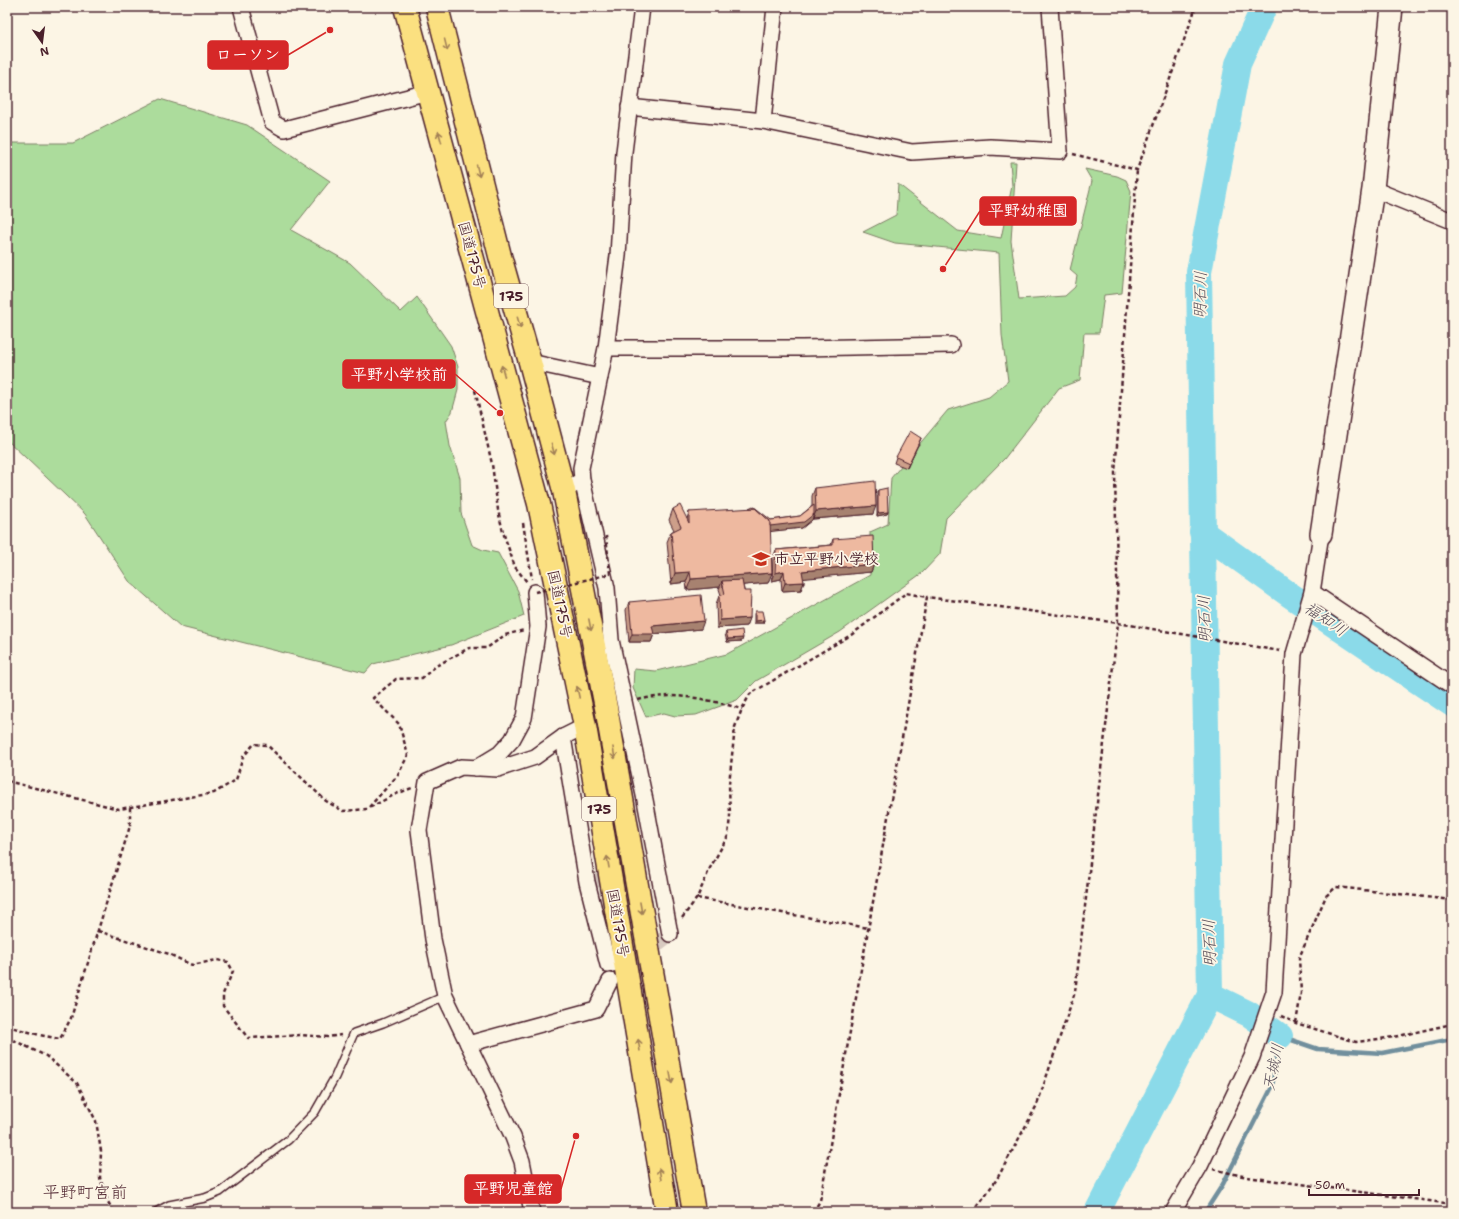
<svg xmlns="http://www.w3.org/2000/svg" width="1459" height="1219" font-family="'Shantell Sans','Klee One',sans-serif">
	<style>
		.green { fill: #acdc9c; stroke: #7b7e64 }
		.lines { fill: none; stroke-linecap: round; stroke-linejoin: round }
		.stream { stroke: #718f9d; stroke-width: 4.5 }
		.river { stroke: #8bdae9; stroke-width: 26 }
		.street-tunnel { stroke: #d8cac0; stroke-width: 15; stroke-dasharray: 15 8; stroke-linecap: butt }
		.lane-casing { stroke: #4a1f2b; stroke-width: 10 }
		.street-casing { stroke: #4a1f2b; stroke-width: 18 }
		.secondary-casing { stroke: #4a1f2b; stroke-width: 24 }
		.highway-casing { stroke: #4a1f2b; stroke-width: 25 }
		.path { stroke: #4a1f2b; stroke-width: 2.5; stroke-dasharray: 4 3; stroke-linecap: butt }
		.lane { stroke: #fcf5e5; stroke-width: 7 }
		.street { stroke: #fcf5e5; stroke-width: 15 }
		.secondary { stroke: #fcf5e5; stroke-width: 21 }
		.highway { stroke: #fbe080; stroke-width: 22 }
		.path-bridge { stroke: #4a1f2b; stroke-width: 2.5; stroke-dasharray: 4 3; stroke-linecap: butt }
		.wall { fill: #cd9f8a; stroke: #4a1f2b }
		.shaded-wall { fill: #a78270; stroke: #4a1f2b }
		.building { fill: #eeb9a0; stroke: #4a1f2b }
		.oneway { stroke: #a28056 }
		.labels { text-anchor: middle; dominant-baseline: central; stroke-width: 3.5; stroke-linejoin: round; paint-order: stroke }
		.shield { fill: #fcf5e5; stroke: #7f5f63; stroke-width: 1 }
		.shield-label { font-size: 14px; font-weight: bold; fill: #4a1f2b }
		.street-label { font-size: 15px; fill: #4a1f2b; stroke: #fcf5e5 }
		.poi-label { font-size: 15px; font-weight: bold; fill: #4a1f2b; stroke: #fcf5e5; text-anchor: start }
		.water-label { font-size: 16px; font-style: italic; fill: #5a4e5a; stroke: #fcf5e5 }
		.quarter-label { font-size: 17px; fill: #4a1f2b; stroke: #fcf5e5 }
		.leader { fill: none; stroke: #d62828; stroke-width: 1.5 }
		.callout-dot { fill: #d62828; stroke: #fcf5e5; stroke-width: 1.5 }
		.callout { fill: #d62828; stroke: #d62828; stroke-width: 1.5 }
		.callout-label { font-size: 16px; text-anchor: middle; font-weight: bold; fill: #fff }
	</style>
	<rect width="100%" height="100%" fill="#fcf5e5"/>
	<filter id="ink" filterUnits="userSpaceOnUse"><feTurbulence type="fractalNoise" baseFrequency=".025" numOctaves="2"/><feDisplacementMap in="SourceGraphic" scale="8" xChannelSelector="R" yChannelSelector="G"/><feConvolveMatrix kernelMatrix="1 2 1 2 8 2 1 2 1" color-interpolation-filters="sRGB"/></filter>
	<g filter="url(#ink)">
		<!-- green -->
		<g class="green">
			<polygon points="160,99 247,125 330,181 291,230 350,263 401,312 417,297 451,346 458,367 458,390 452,412 446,421 450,446 460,478 461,513 472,545 483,550 498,553 518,591 524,616 451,645 373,664 365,673 181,627 129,581 85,514 7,440 7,143 73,143"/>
			<polygon points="1010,162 1016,162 1011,241 1019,299 1065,296 1075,287 1077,276 1070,270 1092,181 1085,169 1117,176 1126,180 1131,191 1122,293 1104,295 1099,333 1084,333 1080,380 1059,388 1004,459 946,518 940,554 922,573 840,632 756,681 737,700 696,715 675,716 664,713 646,717 633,688 634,669 656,671 727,654 870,575 870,532 888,524 891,478 948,410 989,397 1008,381 1002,335 999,253 895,243 863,232 896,215 898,184 958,231 1001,238 1012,186"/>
		</g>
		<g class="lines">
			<!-- stream -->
			<polyline class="stream" points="1205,1212 1223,1184 1272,1087 1280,1036 1318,1049 1382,1053 1452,1039"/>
			<!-- river -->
			<g class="river">
				<polyline points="1202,532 1290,595 1452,704"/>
				<polyline points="1210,995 1249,1014 1280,1036"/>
				<polyline points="1097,1212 1210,995 1199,272 1238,64 1264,7"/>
			</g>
			<!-- street-tunnel -->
			<g class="street-tunnel">
				<polyline points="587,882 657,867"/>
				<polyline points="620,973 670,934"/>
			</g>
			<!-- lane casing -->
			<g class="lane-casing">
				<polyline id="lane" points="156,1212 169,1205 205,1198 220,1192 288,1140 315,1112 335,1077 354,1033 383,1023 445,996"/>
			</g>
			<!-- street casing -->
			<g class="street-casing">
				<g id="street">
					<polyline points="241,7 272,122 284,129 428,92"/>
					<polyline points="629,107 763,121 912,152 990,147 1060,151 1050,7"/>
					<polyline points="763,121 775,7"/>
					<polyline points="1373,189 1452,221"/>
					<polyline points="606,348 803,348 951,345"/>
					<polyline points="530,362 600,377"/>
					<polyline points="582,480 607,588 611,640 645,800 670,934"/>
					<polyline points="564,491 582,480 581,468 606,348 618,256 624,152 642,7"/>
					<polyline points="1312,592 1452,686"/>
					<polyline points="563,737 587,882 608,965 625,961"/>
					<polyline points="476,768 499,754 512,740 524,718 538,627 535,592"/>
					<polyline points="468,1044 596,1009 610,981"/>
					<polyline points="532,1212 522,1161 513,1137 445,996 433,939 419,830 427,782 461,767 498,769 535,757 563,737 585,726"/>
					<polyline points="1173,1212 1200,1166 1252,1057 1274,992 1294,654 1312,592 1321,534"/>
				</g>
			</g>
			<!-- secondary casing -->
			<g class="secondary-casing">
				<polyline id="secondary" points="1321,534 1373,189 1392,7"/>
			</g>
			<!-- highway casing -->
			<g class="highway-casing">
				<g id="highway">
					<polyline points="405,7 539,504 585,726 667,1212"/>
					<polyline points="437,7 500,256 530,362 564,491 607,713 694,1212"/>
				</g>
			</g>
			<!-- path -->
			<g class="path">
				<polyline points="1073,154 1137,170 1196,7"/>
				<polyline points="475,390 492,464 498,510 503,532 515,567 527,582"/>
				<polyline points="523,523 532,579"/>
				<path d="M638,700c37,-9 69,-1 104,9"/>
				<polyline points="7,781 119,809 214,793 236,780 243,757 254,744 267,745 326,801 343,811 367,809 396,794 412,788"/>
				<polyline points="369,807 398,775 408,755 399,724 373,698 396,679 422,678 436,666 469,648 487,648 505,635 524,630"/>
				<polyline points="697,898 868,928"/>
				<polyline points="682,918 697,898 710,868 728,836 730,816 729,784 735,727 742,709 750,694 851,635 906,593 927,597"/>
				<polyline points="98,931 169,954 192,965 217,960 228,962 233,971 223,994 223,1006 248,1038 301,1035 328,1037 341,1035"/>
				<polyline points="1281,1016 1296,1023 1356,1042 1394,1037 1452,1024"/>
				<polyline points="1296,1023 1301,993 1299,958 1326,896 1336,887 1452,900"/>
				<polyline points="7,1026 40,1035 60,1039 71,1018 130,826 130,807"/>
				<polyline points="7,1037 46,1056 77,1083 96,1121 101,1151 100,1178 108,1202 114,1212"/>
				<polyline points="1213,1169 1247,1177 1452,1204"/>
				<polyline points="813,1212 820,1201 927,597 1118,623 1280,651"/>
				<polyline points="973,1212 997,1179 1037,1105 1075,992 1118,623 1115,473 1137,170"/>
			</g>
			<!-- lane -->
			<use href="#lane" class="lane"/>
			<!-- street -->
			<use href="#street" class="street"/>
			<!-- secondary -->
			<use href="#secondary" class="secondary"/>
			<!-- highway -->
			<use href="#highway" class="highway"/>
			<!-- path-bridge -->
			<polyline class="path-bridge" points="535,592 610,574 606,536"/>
		</g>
		<!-- wall -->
		<g class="wall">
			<polygon points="921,438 907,468 894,463 896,457"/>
			<polygon points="815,488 873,514 813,519 813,518 812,520 802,528 770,531 768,583 743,585 750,618 747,626 717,628 716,604 719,596 721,595 719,589 720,587 687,590 686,582 671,584 667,542 671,532 674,530 669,520 673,509 687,519 689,512 771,520 800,516 812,506 812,496"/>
			<polygon points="878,490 888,512 887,514 877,516 877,492"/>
			<polygon points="833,539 874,564 871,572 803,578 804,582 801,590 782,591 781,579 772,581 773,558 776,550 831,545"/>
			<polygon points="629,602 701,629 654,634 651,642 629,642 626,610"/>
			<polygon points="755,611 764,620 763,623 754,623 754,614"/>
			<polygon points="726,632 742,641 727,642 725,634"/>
		</g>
		<!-- shaded-wall -->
		<g class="shaded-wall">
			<polygon points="921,438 919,443 907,468 909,463"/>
			<polygon points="876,506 873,514 813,519 816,511"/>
			<polygon points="888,512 887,514 877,516 878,513"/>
			<polygon points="814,514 812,520 802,528 766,532 768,526"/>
			<polygon points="874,564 871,572 799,579 802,571"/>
			<polygon points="784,571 781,579 772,581 775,573"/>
			<polygon points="690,572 686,582 671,584 675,573"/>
			<polygon points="772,573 768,583 723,587 722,581 720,587 687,590 691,579"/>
			<polygon points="804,582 801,590 782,591 785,583"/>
			<polygon points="750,618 747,626 717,628 720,620"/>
			<polygon points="764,620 763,623 754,623 755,621"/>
			<polygon points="704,621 701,629 652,634 654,634 651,642 629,642 632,634 652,626"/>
			<polygon points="743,638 742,641 727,642 728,639"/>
		</g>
		<!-- building -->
		<g class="building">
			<polygon points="910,431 921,438 909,463 896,457"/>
			<polygon points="875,481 876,506 816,511 815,488"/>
			<polygon points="887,488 888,512 878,513 878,490"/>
			<polygon points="680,505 689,523 689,512 755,508 770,521 772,573 691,579 690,572 675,573 671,532 681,527 673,509"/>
			<polygon points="814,505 814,514 804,522 770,526 770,521 755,508 749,508 753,506 771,520 800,516"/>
			<polygon points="873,536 874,564 802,571 804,582 785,583 784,571 775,573 776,550 833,545 833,539"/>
			<polygon points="742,580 744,591 751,591 750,618 720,620 719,596 725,594 722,581"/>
			<polygon points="701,595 704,621 652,626 654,634 632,634 629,602"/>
			<polygon points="755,611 762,611 764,620 755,621"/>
			<polygon points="742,630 743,638 728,639 726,632"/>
		</g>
		<!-- one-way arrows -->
		<defs><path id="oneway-shaft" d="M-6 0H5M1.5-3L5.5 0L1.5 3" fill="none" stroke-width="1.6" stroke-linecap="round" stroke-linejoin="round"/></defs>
		<g class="oneway">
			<use href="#oneway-shaft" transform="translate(446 45) rotate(76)"/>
			<use href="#oneway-shaft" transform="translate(440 137) rotate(-105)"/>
			<use href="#oneway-shaft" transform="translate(478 171) rotate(76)"/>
			<use href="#oneway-shaft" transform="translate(519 323) rotate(74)"/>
			<use href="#oneway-shaft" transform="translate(503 371) rotate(-105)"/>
			<use href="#oneway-shaft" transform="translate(553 449) rotate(75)"/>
			<use href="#oneway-shaft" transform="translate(590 625) rotate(79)"/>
			<use href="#oneway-shaft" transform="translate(578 692) rotate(-102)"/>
			<use href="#oneway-shaft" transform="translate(614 753) rotate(80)"/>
			<use href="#oneway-shaft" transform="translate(608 862) rotate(-100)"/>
			<use href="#oneway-shaft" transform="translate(641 908) rotate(80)"/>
			<use href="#oneway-shaft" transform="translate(639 1045) rotate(-99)"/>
			<use href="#oneway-shaft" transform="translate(671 1078) rotate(80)"/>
			<use href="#oneway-shaft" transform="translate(660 1174) rotate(-99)"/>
		</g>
	</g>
	<!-- icons -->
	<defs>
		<g id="school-bare" transform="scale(1.38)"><path d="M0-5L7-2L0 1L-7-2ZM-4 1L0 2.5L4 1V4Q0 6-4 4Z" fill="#c8321e" stroke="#fcf5e5" stroke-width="2.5" paint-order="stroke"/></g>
	</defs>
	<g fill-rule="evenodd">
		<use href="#school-bare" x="761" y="559"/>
	</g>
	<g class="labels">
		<!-- shield labels -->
		<g class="shield">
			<rect x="494" y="284" width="34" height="24" rx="3"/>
			<rect x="582" y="797" width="34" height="24" rx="3"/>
		</g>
		<g class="shield-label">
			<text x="511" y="296">175</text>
			<text x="599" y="809">175</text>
		</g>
		<!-- street labels -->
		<g class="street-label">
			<text transform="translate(472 255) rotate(75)">国道175号</text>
			<text transform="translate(560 604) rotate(78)">国道175号</text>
			<text transform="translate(618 923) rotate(80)">国道175号</text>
		</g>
		<!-- poi labels -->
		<g class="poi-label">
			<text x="774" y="559">市立平野小学校</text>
		</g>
		<!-- water labels -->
		<g class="water-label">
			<text transform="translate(1200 295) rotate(-89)">明石川</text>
			<text transform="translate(1204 619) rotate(-91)">明石川</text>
			<text transform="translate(1326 619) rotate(34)">福知川</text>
			<text transform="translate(1209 943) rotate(-91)">明石川</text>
			<text transform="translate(1273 1067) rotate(-78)">天城川</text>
		</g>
		<!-- quarter labels -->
		<g class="quarter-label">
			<text x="85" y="1192">平野町宮前</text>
		</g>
	</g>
	<!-- callouts -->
	<path class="leader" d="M330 30L288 55M943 269L980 211M500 413L455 374M576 1136L561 1189"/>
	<g class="callout-dot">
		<circle cx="330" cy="30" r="4"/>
		<circle cx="943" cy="269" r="4"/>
		<circle cx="500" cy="413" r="4"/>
		<circle cx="576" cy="1136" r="4"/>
	</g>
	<g class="callout">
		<rect x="208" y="41" width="80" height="28" rx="4"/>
		<rect x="980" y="197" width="96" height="28" rx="4"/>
		<rect x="343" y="360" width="112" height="28" rx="4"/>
		<rect x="465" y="1175" width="96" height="28" rx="4"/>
	</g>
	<g class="callout-label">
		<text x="248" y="60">ローソン</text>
		<text x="1028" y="216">平野幼稚園</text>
		<text x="399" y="380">平野小学校前</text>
		<text x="513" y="1194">平野児童館</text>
	</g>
	<!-- margin -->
	<rect width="1459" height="1219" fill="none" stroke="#fcf5e5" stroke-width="24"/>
	<rect x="12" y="12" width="1435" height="1195" fill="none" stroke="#4a1f2b" stroke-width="1.5" filter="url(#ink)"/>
	<!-- north arrow -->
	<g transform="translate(42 42) rotate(166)" stroke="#fcf5e5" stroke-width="3" paint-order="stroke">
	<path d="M0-3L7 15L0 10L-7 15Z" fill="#4a1f2b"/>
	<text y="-6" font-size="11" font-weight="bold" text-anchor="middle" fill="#4a1f2b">N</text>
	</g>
	<!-- scale -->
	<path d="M1309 1189v6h110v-6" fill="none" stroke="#4a1f2b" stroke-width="2"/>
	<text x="1315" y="1189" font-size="12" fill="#4a1f2b" stroke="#fcf5e5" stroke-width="3" paint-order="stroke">50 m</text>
</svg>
